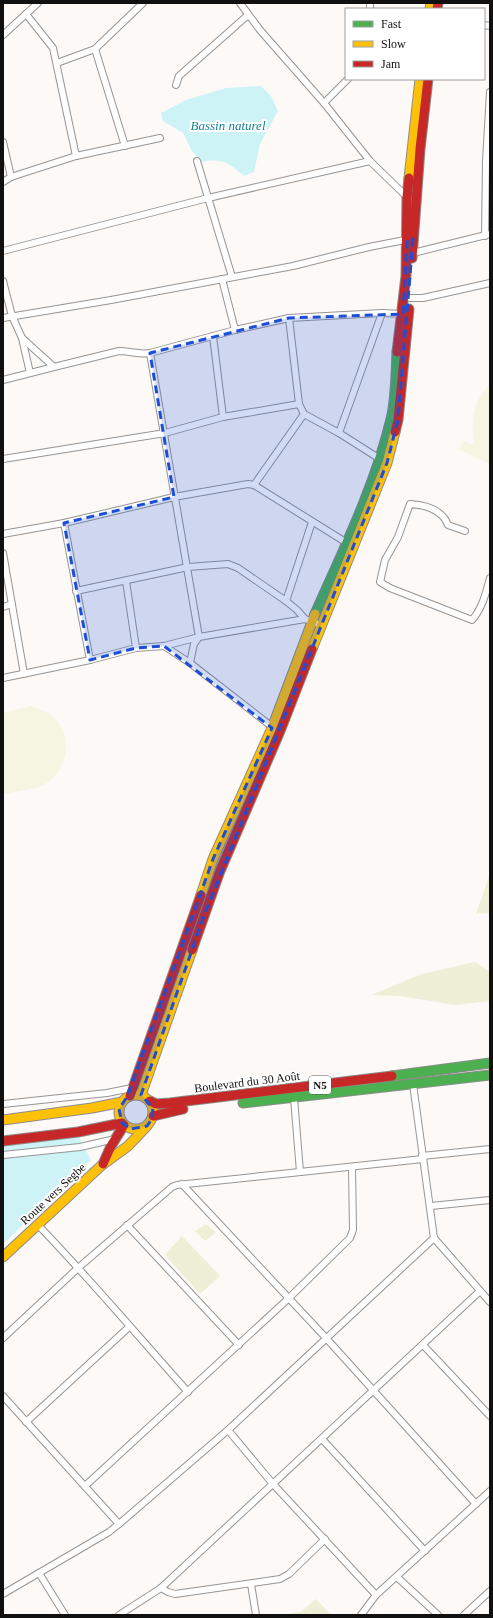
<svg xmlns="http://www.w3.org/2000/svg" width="493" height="1618" font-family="Georgia,serif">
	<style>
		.green { fill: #edf0d7 }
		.pitch { fill: #f5f5e1 }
		.water { fill: #cdf3f6 }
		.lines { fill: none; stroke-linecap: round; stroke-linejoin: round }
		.street-casing { stroke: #969594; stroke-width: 8 }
		.fast-casing { stroke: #8d8c8b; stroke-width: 11 }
		.slow-casing { stroke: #8d8c8b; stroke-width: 11 }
		.jam-casing { stroke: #8d8c8b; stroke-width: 11 }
		.street { stroke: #fffefe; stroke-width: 6 }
		.fast { stroke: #4caf50; stroke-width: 9 }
		.slow { stroke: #ffc107; stroke-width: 9 }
		.jam { stroke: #c62828; stroke-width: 9 }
		.marked { fill: #1d4ed8; fill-opacity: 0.2; stroke: #1d4ed8; stroke-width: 3; stroke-dasharray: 8 5; stroke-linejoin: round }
		.labels { text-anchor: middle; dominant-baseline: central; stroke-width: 4; stroke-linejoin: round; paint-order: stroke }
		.shield { fill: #fff; stroke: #585858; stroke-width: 1 }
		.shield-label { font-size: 11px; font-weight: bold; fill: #101010 }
		.street-label { font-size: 12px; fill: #101010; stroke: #fff }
		.water-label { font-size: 13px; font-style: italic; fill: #198193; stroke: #fff }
	</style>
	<rect width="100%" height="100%" fill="#fcf9f7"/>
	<!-- green -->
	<g class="green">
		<polygon points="490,874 490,913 476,914"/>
		<polygon points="475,962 490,972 490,1001 455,1005 400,996 371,995 422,974"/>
		<polygon points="206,1224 216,1232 205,1241 195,1231"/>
		<polygon points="182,1236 220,1276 200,1294 165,1255"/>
		<polygon points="316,1599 331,1615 278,1615 301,1612"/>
	</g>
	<!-- pitch -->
	<g class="pitch">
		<path d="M490,385v79l-30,-14 3,-9 11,4c-3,-21 -2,-45 16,-60z"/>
		<path d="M31,706c8,3 16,5 22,11 21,18 15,53 -8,67 -8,5 -31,8 -42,10v-81z"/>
	</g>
	<!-- water -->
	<g class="water">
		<path d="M261,86l10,10 7,15 -18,33 -6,28 -10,4c-17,-14 -21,-18 -43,-14l-9,-11 -9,-18 -20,-12 -2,-8 25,-13 40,-12z"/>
		<polygon points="77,1133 91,1160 3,1244 3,1142"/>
	</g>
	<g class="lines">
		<!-- street casing -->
		<g class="street-casing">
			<g id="street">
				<polyline points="240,3 260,30 324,103 370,161 407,197"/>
				<polyline points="370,3 370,9"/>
				<polyline points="26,14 53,48 76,156"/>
				<polyline points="484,25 490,26"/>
				<polyline points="3,35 38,3"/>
				<polyline points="95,49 125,146"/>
				<polyline points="57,63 95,49 143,3"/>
				<polyline points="176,85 179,76 248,15"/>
				<polyline points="324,103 348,79"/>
				<polyline points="3,142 11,177"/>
				<polyline points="197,161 232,277"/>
				<polyline points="3,182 11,177 76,156 160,138"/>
				<polyline points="485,236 486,161 490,92"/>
				<polyline points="3,251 208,198 370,161"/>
				<polyline points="413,253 490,234"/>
				<polyline points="222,279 235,330"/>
				<polyline points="3,281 12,316 22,338 30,373"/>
				<polyline points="410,298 423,298 490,283"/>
				<polyline points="3,318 111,300 293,266 369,247 410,239"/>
				<polyline points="289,318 299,404"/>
				<polyline points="213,336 223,417"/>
				<path d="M22,338l32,29 65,-16c11,0 20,4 31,2l85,-23 54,-12 93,-5 21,1"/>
				<polyline points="150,353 199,637 194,644 190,663"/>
				<polyline points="3,380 54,367"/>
				<polyline points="339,433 382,313"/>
				<polyline points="3,459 165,433 223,417 299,404 304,414 339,433 380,459"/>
				<polyline points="254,485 304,414"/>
				<polyline points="64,523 90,660"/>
				<path d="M465,531l-17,-6c-6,-16 -22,-20 -38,-21l-12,33 -13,23 -5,22 10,6 82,32c10,-11 14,-27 18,-42"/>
				<polyline points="3,534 64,523 174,497 248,484 254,485 347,543"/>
				<polyline points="3,553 24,674"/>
				<polyline points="126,581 136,648"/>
				<polyline points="76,591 188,567 228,564 238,568 286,601 297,610 305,619"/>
				<polyline points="286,601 312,522"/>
				<polyline points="3,607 12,604"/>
				<polyline points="164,646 190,663 275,729"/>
				<polyline points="3,678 90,660 136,648 164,646 199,637 305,619 321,625"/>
				<polyline points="413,1084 434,1238 490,1302"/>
				<polyline points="294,1098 300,1172"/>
				<polyline points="3,1104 107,1093 132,1088"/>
				<polyline points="3,1155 80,1147 115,1139"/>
				<polyline points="422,1156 490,1149"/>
				<polyline points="182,1184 326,1338 476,1504"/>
				<polyline points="431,1206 490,1200"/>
				<path d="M38,1225c52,54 100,111 150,167"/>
				<polyline points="127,1225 239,1345"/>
				<polyline points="3,1338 78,1268 172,1187 177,1185 423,1159"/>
				<polyline points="423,1345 490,1416"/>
				<polyline points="3,1396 119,1524"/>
				<polyline points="26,1422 129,1327"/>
				<polyline points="228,1430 273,1484 376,1595"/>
				<polyline points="322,1439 425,1551"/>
				<polyline points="85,1486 289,1298 350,1238 353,1230 352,1167"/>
				<polyline points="39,1573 65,1615"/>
				<polyline points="397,1577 438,1615"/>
				<polyline points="251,1584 256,1615"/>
				<polyline points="161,1588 168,1592 175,1594 280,1579 289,1574 325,1539"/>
				<polyline points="3,1594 109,1532 119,1524 228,1430 434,1238"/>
				<polyline points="119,1615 161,1588 480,1291"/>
				<polyline points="361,1615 376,1595 490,1491"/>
				<polyline points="464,1615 490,1591"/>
			</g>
		</g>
		<!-- fast casing -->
		<g class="fast-casing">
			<g id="fast">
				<path d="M315,614c28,-63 60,-128 76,-195 5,-19 5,-47 6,-67"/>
				<polyline points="392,1076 490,1063"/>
				<polyline points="243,1103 490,1075"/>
			</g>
		</g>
		<!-- slow casing -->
		<g class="slow-casing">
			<g id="slow">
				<polyline points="430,9 431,3"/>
				<polyline points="409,178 420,79"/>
				<polyline points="312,649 387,463 395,432"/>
				<polyline points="201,895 213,859 272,728 315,614"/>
				<circle cx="136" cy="1112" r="17"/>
				<polyline points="141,1095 192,950"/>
				<polyline points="3,1120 92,1108 122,1102"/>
				<polyline points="3,1257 102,1165 128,1146 147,1126"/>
			</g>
		</g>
		<!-- jam casing -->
		<g class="jam-casing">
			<g id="jam">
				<polyline points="437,9 438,3"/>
				<polyline points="412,258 420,149 428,79"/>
				<polyline points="397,352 406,276 407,197 409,178"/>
				<polyline points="395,432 398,420 409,309"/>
				<polyline points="192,950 220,871 280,731 312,649"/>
				<polyline points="130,1096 201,895"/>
				<polyline points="150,1101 156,1104 170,1103 392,1076"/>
				<polyline points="153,1116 183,1109"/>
				<polyline points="3,1141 78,1132 122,1123"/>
				<polyline points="103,1164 111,1146 124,1125"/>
			</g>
		</g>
		<!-- street -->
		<use href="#street" class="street"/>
		<!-- fast -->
		<use href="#fast" class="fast"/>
		<!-- slow -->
		<use href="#slow" class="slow"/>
		<!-- jam -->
		<use href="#jam" class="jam"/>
	</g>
	<!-- marked area -->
	<path class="marked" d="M413,239l-15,181 -11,43 -183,453 -63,179 12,13 -1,11 -5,7 -16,3 -9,-6 -3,-14 8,-12 86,-238 59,-131 -108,-82 -28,2 -46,12 -26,-137 110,-26 -24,-144 139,-35 114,-4 4,-74z"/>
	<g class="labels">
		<!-- shield labels -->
		<rect class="shield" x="309" y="1076" width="22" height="18" rx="3"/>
		<g class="shield-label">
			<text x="320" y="1085">N5</text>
		</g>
		<!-- street labels -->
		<g class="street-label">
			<text transform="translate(247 1082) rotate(-7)">Boulevard du 30 Août</text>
			<text transform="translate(53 1194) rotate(-43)">Route vers Segbe</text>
		</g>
		<!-- water labels -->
		<g class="water-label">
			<text x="228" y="125">Bassin naturel</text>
		</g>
	</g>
	<!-- border -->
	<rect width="493" height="1618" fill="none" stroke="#101010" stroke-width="8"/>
	<!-- legend -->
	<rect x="345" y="8" width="140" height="72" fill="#ffffff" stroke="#9f9f9f"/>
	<rect x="353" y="21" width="20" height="6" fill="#4caf50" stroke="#9f9f9f"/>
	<text x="381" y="28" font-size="12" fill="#101010">Fast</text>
	<rect x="353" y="41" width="20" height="6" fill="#ffc107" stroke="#9f9f9f"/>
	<text x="381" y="48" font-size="12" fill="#101010">Slow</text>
	<rect x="353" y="61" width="20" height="6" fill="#c62828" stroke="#9f9f9f"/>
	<text x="381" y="68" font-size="12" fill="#101010">Jam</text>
</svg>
